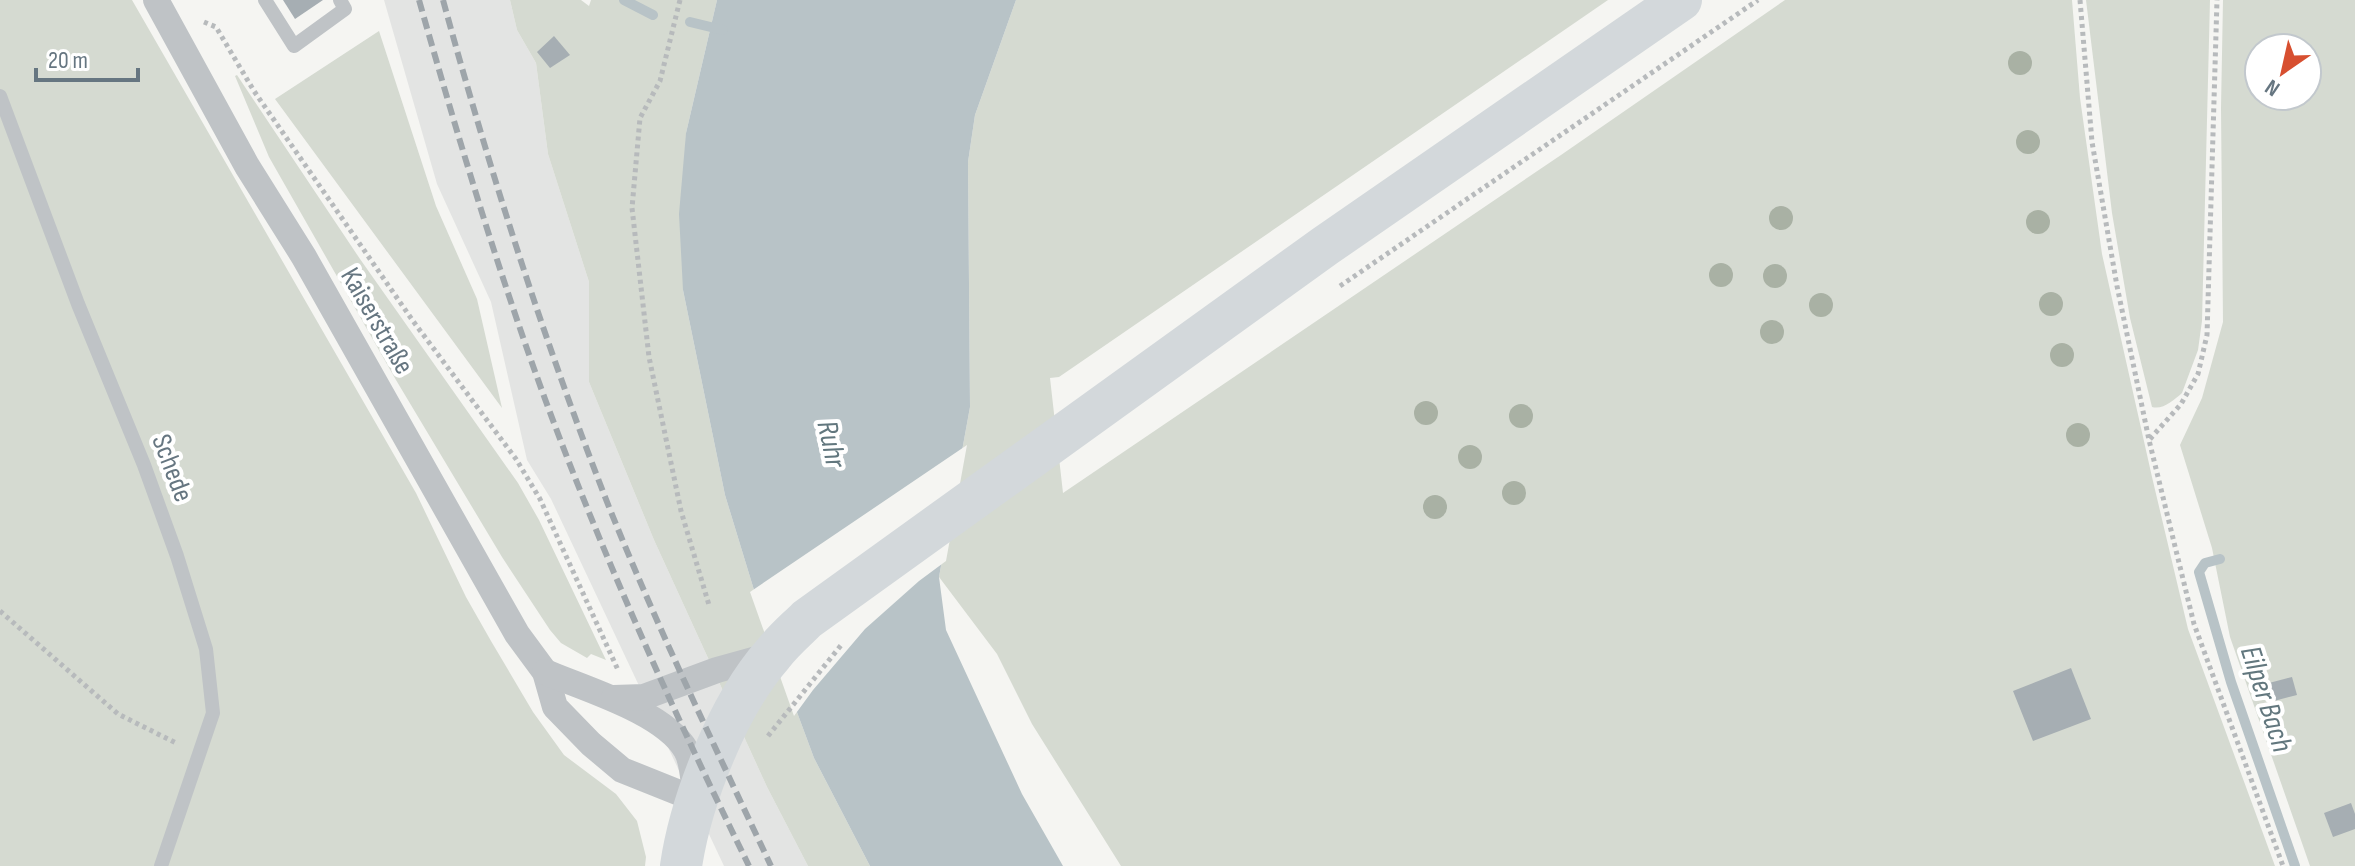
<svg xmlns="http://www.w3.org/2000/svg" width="2355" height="866" font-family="'Sofia Sans Condensed',sans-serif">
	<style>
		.built { fill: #e3e4e3 }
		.green { fill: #d5dad1; fill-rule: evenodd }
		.water { fill: #b8c3c7 }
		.pier { fill: #f5f5f2 }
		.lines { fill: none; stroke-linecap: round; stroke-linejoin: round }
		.stream { stroke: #b8c3c7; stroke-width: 10 }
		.building { fill: #a6aeb3 }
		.path { stroke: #b7babc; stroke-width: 5; stroke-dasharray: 4 4; stroke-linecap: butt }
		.service { stroke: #bfc3c6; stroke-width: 14 }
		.minor { stroke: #bfc3c6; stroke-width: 26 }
		.primary { stroke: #d3d8db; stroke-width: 42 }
		.rail { stroke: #9ea5aa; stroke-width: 6; stroke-dasharray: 12 6; stroke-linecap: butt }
		.tree { fill: #a9b1a4 }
		.labels { text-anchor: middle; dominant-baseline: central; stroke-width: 8; stroke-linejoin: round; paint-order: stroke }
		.street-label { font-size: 28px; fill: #667681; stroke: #fff }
		.water-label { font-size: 30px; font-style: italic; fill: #62777e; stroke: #fff }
	</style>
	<rect width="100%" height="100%" fill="#f5f5f2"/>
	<!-- built -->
	<polygon class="built" points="384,0 510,0 517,30 536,63 548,154 589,282 589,382 654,540 767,787 808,866 724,866 551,499 527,460 491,302 437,184"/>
	<!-- green -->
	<g class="green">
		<polygon points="0,0 132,0 416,493 466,597 491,641 533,712 564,755 616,794 637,821 646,857 645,866 0,866"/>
		<polygon points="510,0 581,0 589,6 591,0 717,0 686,133 683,290 725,495 765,626 814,758 870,866 808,866 767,787 654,540 589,382 589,282 548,154 536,63 517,30"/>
		<polygon points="1016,0 1608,0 1059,377 1050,378 1063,493 1561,155 1785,0 2072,0 2080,98 2102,254 2152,477 2188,629 2275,866 1121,866 1032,724 997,654 939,577 970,407 968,162 975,115"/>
		<path d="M2086,0h124l-8,321 -4,29 -16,43c-8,7 -19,17 -30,14l-22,-89 -18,-105z"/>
		<path d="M2223,0h132v866h-45l-80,-229 -18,-89 -32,-103 22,-47 21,-76 -2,-214zM2259,48h48v48h-48z"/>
		<polygon points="379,31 436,206 477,299 502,408 275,99"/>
		<polygon points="237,75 360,259 518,483 539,520 606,660 591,654 587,658 561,643 550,630 502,557 396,380 269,157 235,76"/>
	</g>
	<!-- water -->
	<polygon class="water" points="717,0 1016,0 975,115 968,162 970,407 939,577 946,630 1022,794 1063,866 870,866 814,758 765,626 725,495 683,290 679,214 686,133"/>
	<!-- pier -->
	<polygon class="pier" points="967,445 946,561 919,581 865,629 813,690 794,716 750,592"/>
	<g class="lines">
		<!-- stream -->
		<g class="stream">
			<polyline points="624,0 653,15"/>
			<polyline points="690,22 723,30"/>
			<polyline points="2220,559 2205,563 2199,572 2231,682 2295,866"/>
		</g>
	</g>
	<!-- building -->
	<g class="building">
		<polygon points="283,0 323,0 295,19"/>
		<polygon points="554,36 570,55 550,68 537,52"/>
		<polygon points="2071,668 2091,719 2033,741 2013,691"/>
		<polygon points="2292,677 2297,695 2274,701 2269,683"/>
		<polygon points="2351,803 2355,814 2355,829 2333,837 2324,813"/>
	</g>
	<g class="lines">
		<!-- path -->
		<g class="path">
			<polyline points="680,0 660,81 640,118 632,208 649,357 681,511 709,605"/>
			<polyline points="2080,0 2092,142 2117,286 2149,440 2194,624 2283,866"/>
			<polyline points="204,22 216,27 254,91 413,321 516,459 540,499 618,670"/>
			<polyline points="1340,286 1758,0"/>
			<polyline points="2150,439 2181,404 2198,374 2207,335 2217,0"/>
			<polyline points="0,611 118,714 178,744"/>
			<polyline points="768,736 842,644"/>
		</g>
		<!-- service -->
		<g class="service">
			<polyline points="265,0 294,46 345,9 340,0"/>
			<polyline points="0,96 78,304 144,465 177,556 206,649 213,713 161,866"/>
		</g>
		<!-- minor -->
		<g class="minor">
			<polyline points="156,0 247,166 304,257 517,634 545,672 555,707 591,744 622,770 697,800"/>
			<path d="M545,672c40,17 119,40 141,78 7,12 7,30 9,43"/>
			<polyline points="614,698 644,697 717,670 771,655"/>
		</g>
		<!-- primary -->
		<path class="primary" d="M681,866c10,-67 47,-161 92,-212 10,-13 23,-24 34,-35l518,-373 356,-246"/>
		<!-- rail -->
		<g class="rail">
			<path d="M419,0c38,134 78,268 126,399 59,160 129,314 204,467"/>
			<path d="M443,0c47,172 101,341 166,507 49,122 106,240 162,359"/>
		</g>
	</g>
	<!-- trees -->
	<g class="tree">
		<circle cx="2020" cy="63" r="12"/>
		<circle cx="2028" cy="142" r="12"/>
		<circle cx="1781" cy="218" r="12"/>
		<circle cx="2038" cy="222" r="12"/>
		<circle cx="1721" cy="275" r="12"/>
		<circle cx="1775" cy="276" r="12"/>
		<circle cx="2051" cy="304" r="12"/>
		<circle cx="1821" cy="305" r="12"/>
		<circle cx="1772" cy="332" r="12"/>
		<circle cx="2062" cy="355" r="12"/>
		<circle cx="1426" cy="413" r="12"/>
		<circle cx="1521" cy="416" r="12"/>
		<circle cx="2078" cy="435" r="12"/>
		<circle cx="1470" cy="457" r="12"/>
		<circle cx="1514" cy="493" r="12"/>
		<circle cx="1435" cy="507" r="12"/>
	</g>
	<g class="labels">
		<!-- street labels -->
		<g class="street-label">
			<text transform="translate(377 321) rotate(60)">Kaiserstraße</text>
			<text transform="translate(172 468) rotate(69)">Schede</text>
		</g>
		<!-- water labels -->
		<g class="water-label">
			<text transform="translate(831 444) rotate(78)">Ruhr</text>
			<text transform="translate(2266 699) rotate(72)">Eilper Bach</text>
		</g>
	</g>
	<!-- north arrow -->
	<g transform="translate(2283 72) rotate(214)"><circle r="38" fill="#ffffff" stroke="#c2c8cd" stroke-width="2"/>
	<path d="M0-6L14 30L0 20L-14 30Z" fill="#d74f30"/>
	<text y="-12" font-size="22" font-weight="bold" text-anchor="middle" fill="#667681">N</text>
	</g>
	<!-- scale -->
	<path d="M36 68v12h102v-12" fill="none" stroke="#667681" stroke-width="4"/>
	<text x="48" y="68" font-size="24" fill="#667681" stroke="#ffffff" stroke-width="6" paint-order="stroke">20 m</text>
</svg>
